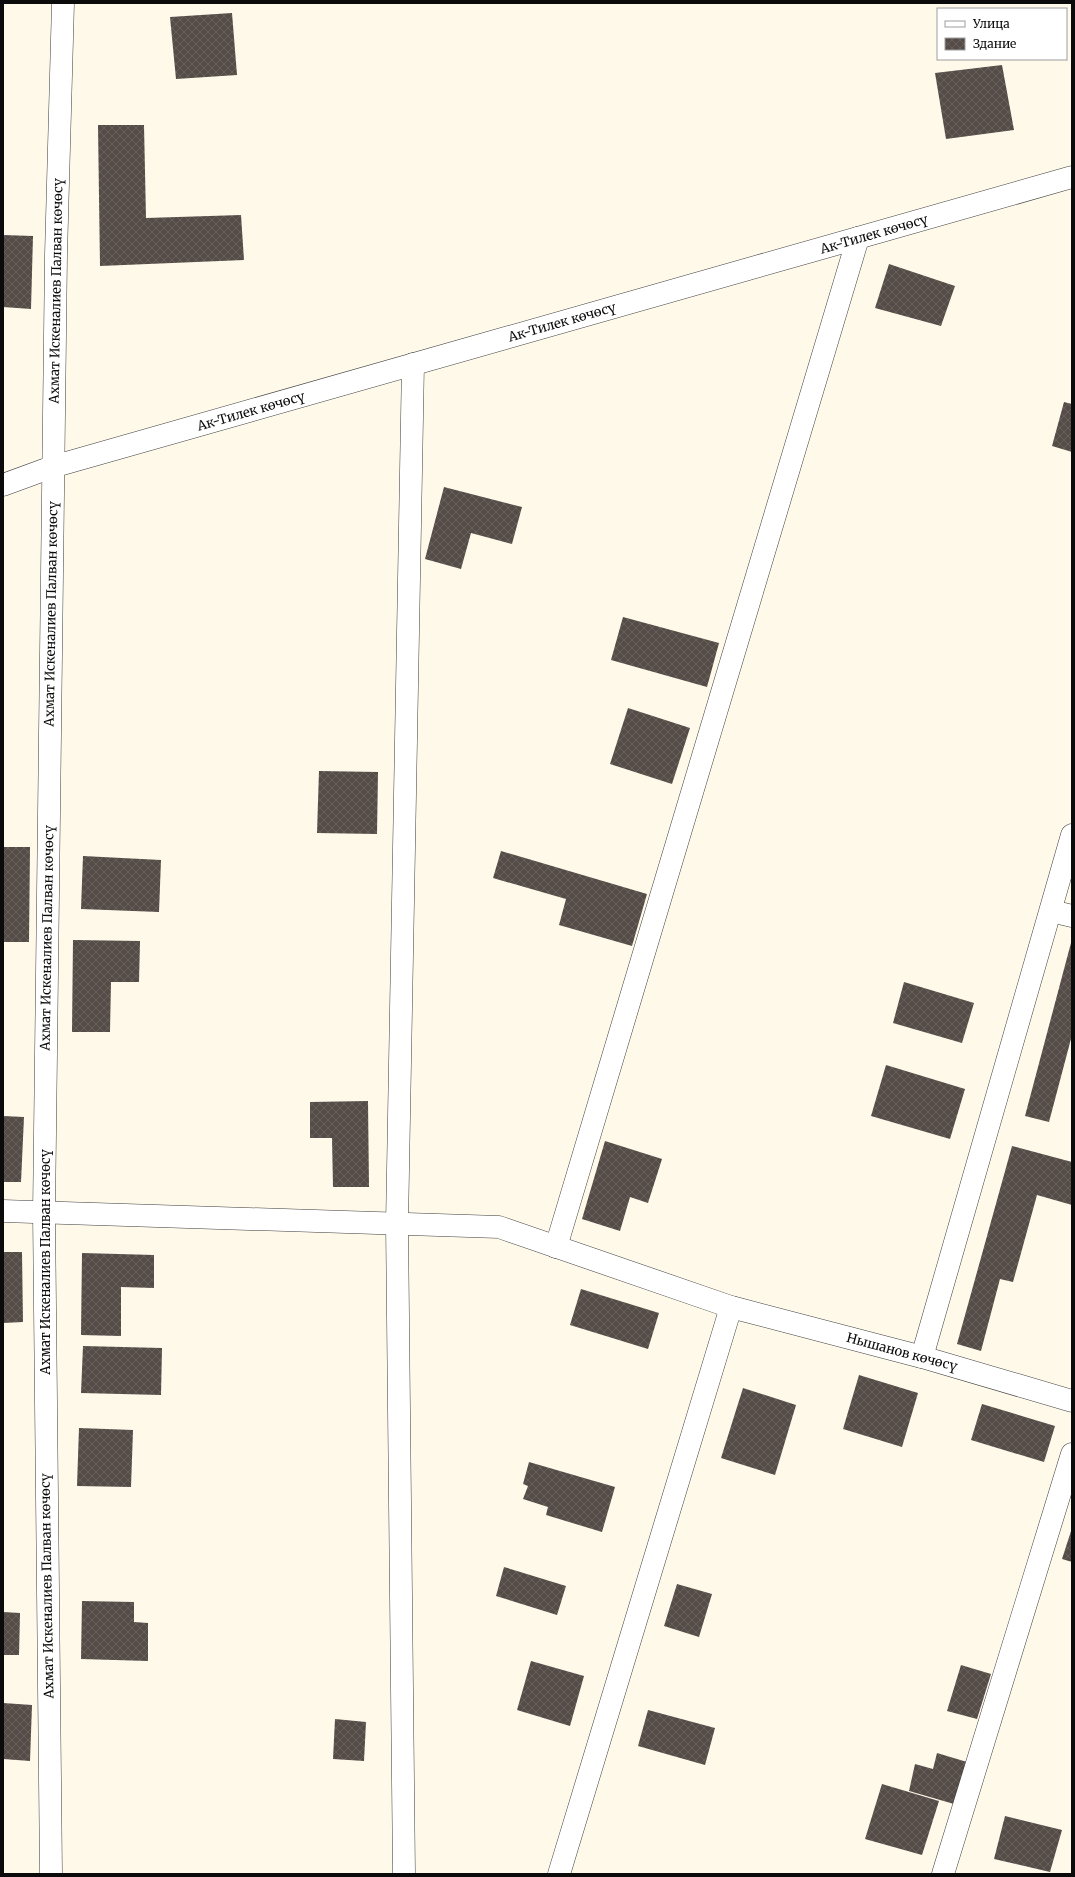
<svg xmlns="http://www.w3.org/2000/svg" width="1075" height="1877" font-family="Merriweather,serif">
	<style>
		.building { fill: url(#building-cross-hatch) }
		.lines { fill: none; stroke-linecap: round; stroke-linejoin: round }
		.minor-casing { stroke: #3e3e3e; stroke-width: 23 }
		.minor { stroke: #fff; stroke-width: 22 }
		.labels { text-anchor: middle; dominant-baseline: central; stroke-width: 4; stroke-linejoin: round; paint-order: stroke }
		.street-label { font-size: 13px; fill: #0b0b0b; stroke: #fff }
	</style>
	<defs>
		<pattern id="building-cross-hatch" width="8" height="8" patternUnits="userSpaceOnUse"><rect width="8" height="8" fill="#554b47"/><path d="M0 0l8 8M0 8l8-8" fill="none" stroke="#68605d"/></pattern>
	</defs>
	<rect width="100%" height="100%" fill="#fff9ea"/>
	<!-- building -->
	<g class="building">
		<polygon points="232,13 237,75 176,79 170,17"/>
		<polygon points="1002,65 1014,130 946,139 935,73"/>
		<polygon points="98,125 144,125 146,218 241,215 244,260 100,266"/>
		<polygon points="3,235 33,236 31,309 3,307"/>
		<polygon points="889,264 955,286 941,326 875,308"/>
		<polygon points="1064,402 1072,404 1072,452 1052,446"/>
		<polygon points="444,487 522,507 512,544 471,533 461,569 425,559"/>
		<polygon points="623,617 719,643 707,687 611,660"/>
		<polygon points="628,708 690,728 672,784 610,764"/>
		<polygon points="319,771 378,772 377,834 317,833"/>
		<polygon points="3,847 30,847 29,942 3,942"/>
		<polygon points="501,851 647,894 632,946 559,925 566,899 493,878"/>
		<polygon points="83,856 161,860 159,912 81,909"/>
		<polygon points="1072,939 1072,1035 1049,1122 1025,1116"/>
		<polygon points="73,940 140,941 139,982 111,982 110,1032 72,1032"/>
		<polygon points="904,982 974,1003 962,1043 893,1023"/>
		<polygon points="886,1065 965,1089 950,1139 871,1116"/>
		<polygon points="368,1101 369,1187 333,1187 332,1138 310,1138 310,1102"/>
		<polygon points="3,1116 24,1117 21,1182 3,1182"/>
		<polygon points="605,1141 662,1159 648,1203 630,1197 620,1231 582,1219"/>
		<polygon points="1012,1146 1072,1162 1072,1205 1037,1195 1013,1282 1000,1279 981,1351 957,1344"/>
		<polygon points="3,1252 22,1252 23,1322 3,1323"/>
		<polygon points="82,1253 154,1255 154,1288 121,1287 121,1336 81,1335"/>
		<polygon points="581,1289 659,1313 648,1349 570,1325"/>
		<polygon points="83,1346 162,1348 161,1395 81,1393"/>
		<polygon points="859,1375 918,1393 902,1447 843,1429"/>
		<polygon points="743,1388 796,1405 775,1475 721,1458"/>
		<polygon points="982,1404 1055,1426 1044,1462 971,1440"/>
		<polygon points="79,1428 133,1430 131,1487 77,1486"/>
		<polygon points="529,1462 615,1487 602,1532 546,1515 548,1507 523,1499 528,1486 523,1484"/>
		<polygon points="1072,1528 1072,1562 1062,1559"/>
		<polygon points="504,1567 566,1586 557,1615 496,1596"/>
		<polygon points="677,1584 712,1594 699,1637 664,1626"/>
		<polygon points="82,1601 134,1602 134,1622 148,1623 148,1661 81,1659"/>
		<polygon points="3,1612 20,1613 19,1655 3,1655"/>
		<polygon points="531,1661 584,1676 570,1726 517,1710"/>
		<polygon points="961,1665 991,1674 977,1719 947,1711"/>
		<polygon points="3,1703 32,1705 30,1761 3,1759"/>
		<polygon points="648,1710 715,1728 705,1765 638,1746"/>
		<polygon points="335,1719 366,1722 364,1761 333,1759"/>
		<polygon points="937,1753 967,1762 954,1804 909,1791 915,1764 933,1769"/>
		<polygon points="882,1784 939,1801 922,1855 865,1839"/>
		<polygon points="1005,1816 1062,1830 1050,1872 994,1859"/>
	</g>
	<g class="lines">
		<!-- minor casing -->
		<g class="minor-casing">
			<g id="minor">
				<polyline points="3,485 52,467 1072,177"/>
				<polyline points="1051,911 1072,916"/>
				<polyline points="3,1211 499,1227 731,1307 922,1357 1072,1401"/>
				<polyline points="556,1247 858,238"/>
				<polyline points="922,1357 1072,835"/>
				<polyline points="51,1874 44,1213 56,255 63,3"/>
				<polyline points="404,1874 397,1224 413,364"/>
				<polyline points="559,1874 731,1307"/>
				<polyline points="943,1874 1072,1454"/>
			</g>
		</g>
		<!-- minor -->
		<use href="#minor" class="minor"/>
	</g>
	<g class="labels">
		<!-- street labels -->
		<g class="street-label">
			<text transform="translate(874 234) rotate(-16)">Ак-Тилек көчөсү</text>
			<text transform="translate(56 291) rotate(-89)">Ахмат Искеналиев Палван көчөсү</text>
			<text transform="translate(562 322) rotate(-16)">Ак-Тилек көчөсү</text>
			<text transform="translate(251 411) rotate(-16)">Ак-Тилек көчөсү</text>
			<text transform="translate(51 614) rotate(-89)">Ахмат Искеналиев Палван көчөсү</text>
			<text transform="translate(47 938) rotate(-89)">Ахмат Искеналиев Палван көчөсү</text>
			<text transform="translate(45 1262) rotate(-90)">Ахмат Искеналиев Палван көчөсү</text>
			<text transform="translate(902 1352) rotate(15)">Нышанов көчөсү</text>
			<text transform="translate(47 1586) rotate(-91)">Ахмат Искеналиев Палван көчөсү</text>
		</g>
	</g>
	<!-- border -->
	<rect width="1075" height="1877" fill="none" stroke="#0b0b0b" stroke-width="8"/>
	<!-- legend -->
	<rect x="937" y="8" width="130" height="52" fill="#ffffff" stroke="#9d9d9d"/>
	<rect x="945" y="21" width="20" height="6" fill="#ffffff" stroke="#9d9d9d"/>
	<text x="973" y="28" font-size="12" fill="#0b0b0b">Улица</text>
	<rect x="945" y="38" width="20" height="12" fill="url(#building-cross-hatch)" stroke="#9d9d9d"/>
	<text x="973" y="48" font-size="12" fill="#0b0b0b">Здание</text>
</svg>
